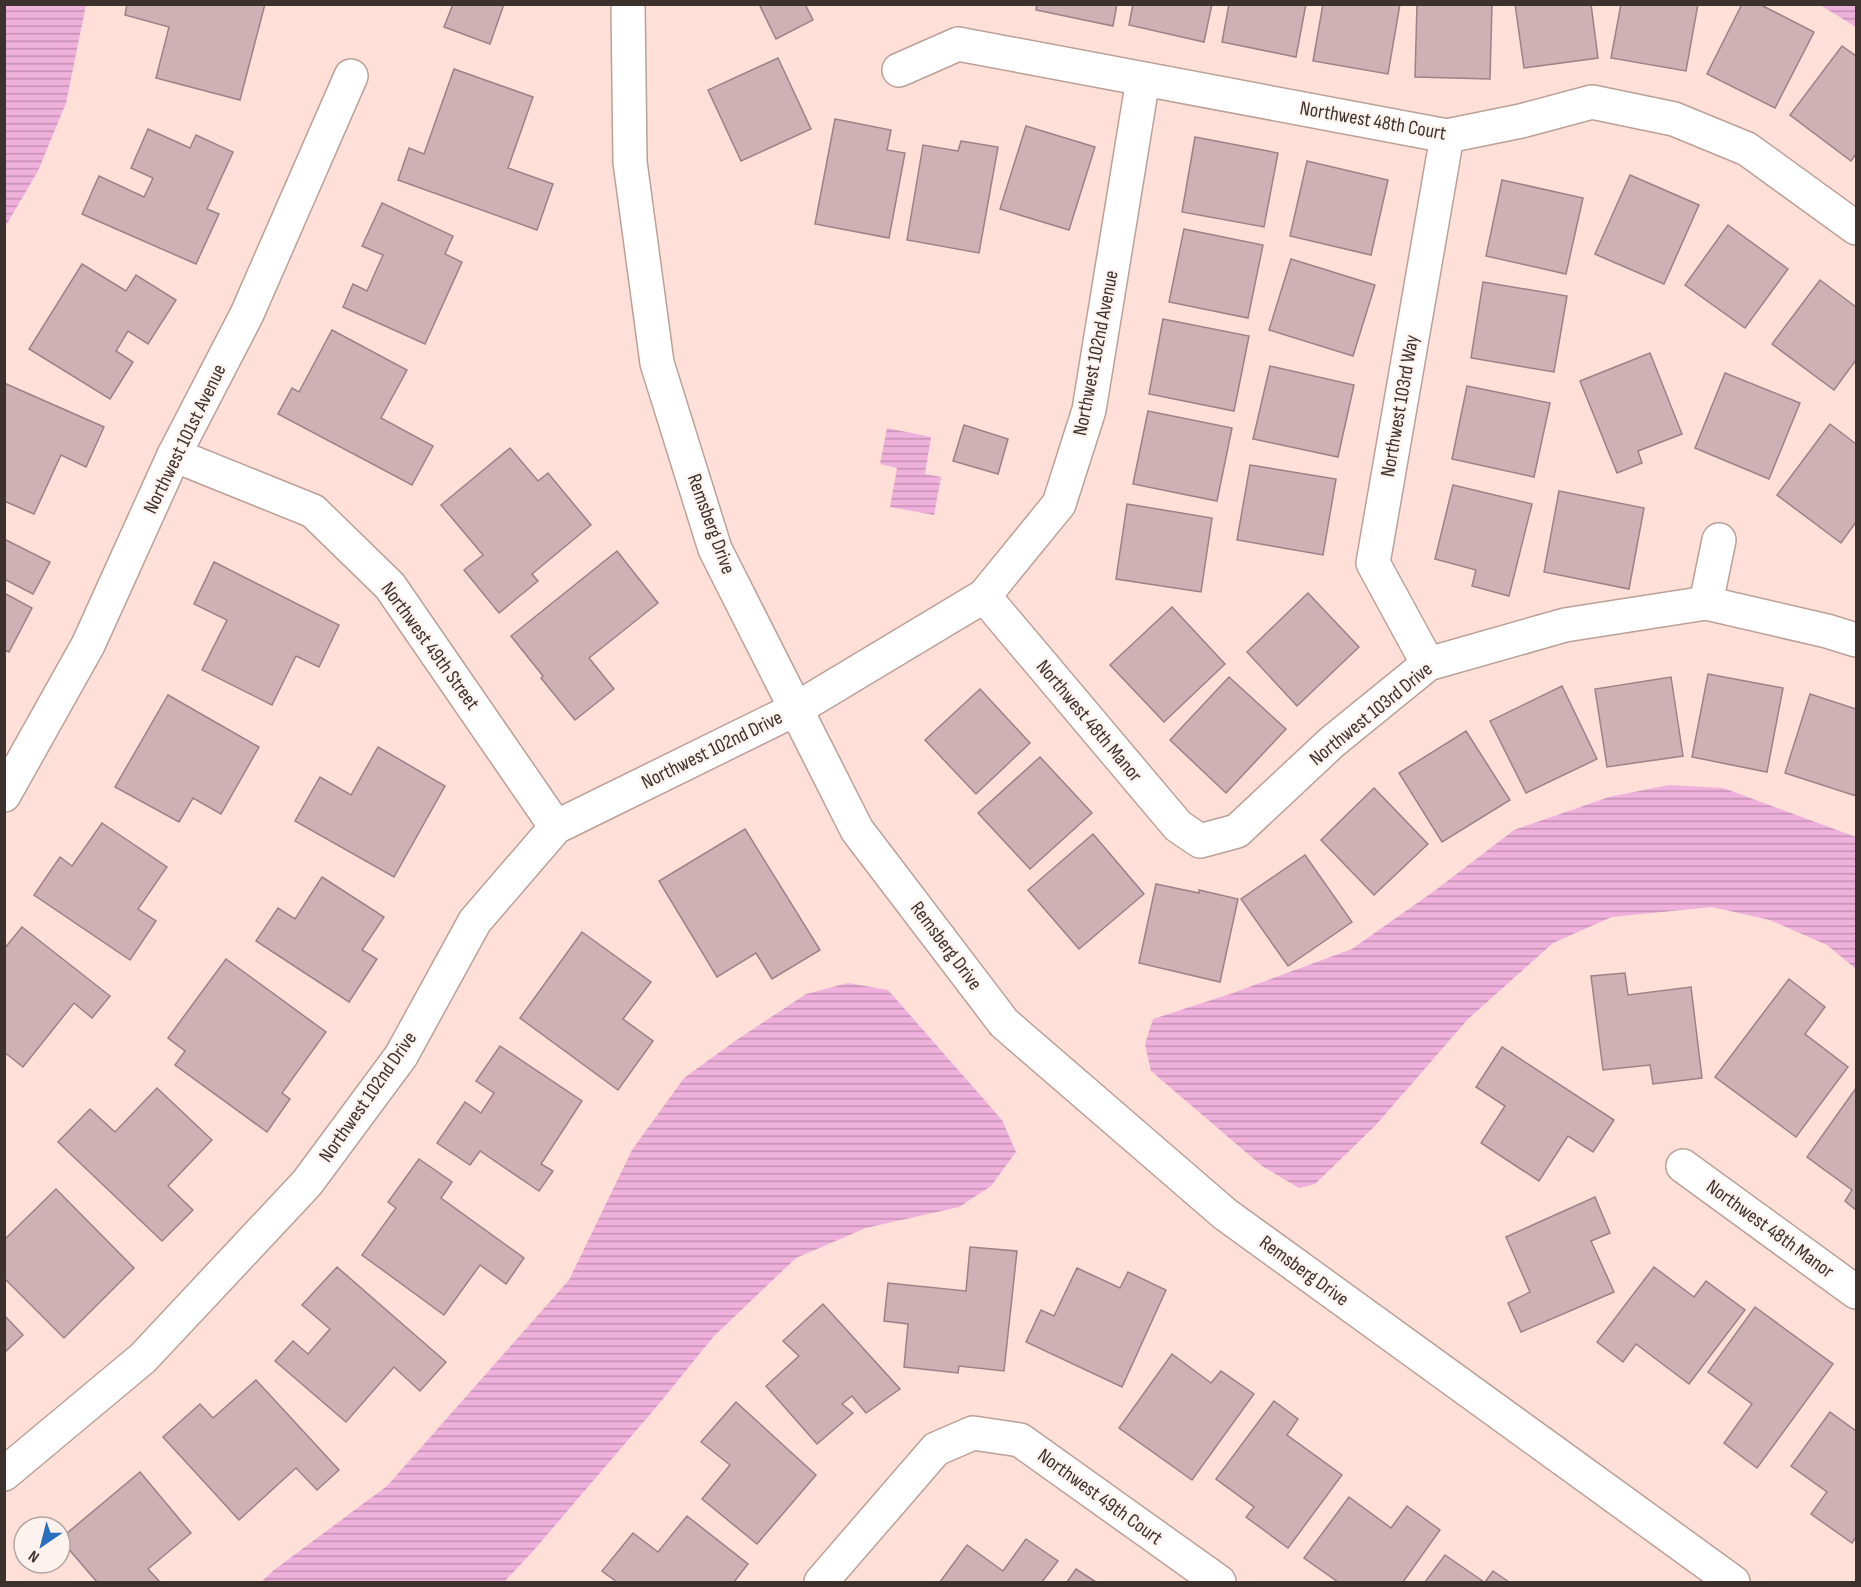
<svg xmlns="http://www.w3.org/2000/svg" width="1861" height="1587" font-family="'Sofia Sans Condensed',sans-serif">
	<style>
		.water { fill: url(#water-rules) }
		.building { fill: #ceb0b5; stroke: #9d8186; stroke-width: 1.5 }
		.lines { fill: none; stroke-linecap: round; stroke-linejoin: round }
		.minor-casing { stroke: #bca098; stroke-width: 36 }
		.minor { stroke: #fff; stroke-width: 33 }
		.labels { text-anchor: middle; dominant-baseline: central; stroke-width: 4.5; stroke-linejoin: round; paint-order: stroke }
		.street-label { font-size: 20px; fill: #3d312e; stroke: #fef2ef }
	</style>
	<defs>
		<pattern id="water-rules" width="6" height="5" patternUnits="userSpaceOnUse" patternTransform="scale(1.5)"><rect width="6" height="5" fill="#efb0db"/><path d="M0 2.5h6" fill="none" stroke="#c390b2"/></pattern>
	</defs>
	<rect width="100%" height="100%" fill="#fee0d9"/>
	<!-- water -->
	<g class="water">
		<polygon points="5,4 86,5 66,103 38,171 5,227"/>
		<polygon points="1820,5 1856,5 1856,27"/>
		<polygon points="887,428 931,437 925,474 941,477 934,515 890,507 897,468 880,464"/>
		<polygon points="1669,785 1723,788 1856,837 1856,969 1827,945 1770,920 1712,907 1612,917 1553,943 1468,1019 1375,1126 1315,1184 1299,1188 1262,1166 1151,1071 1145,1044 1153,1019 1233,993 1352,949 1437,889 1514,830 1609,797"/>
		<polygon points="848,983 888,990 1002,1120 1016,1152 991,1186 959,1207 866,1228 796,1258 714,1336 658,1405 534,1550 504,1582 261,1582 274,1570 387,1486 569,1280 632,1150 684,1078 735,1041 806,994"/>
	</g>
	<!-- building -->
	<g class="building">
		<polygon points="127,4 265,4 240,100 156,78 169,27 125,15"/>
		<polygon points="453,4 504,4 490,44 444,27"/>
		<polygon points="759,4 805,4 813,20 776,39"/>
		<polygon points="1037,4 1117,4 1113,26 1036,10"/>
		<polygon points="1133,4 1212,4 1204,42 1129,25"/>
		<polygon points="1229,4 1306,4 1296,57 1222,42"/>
		<polygon points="1323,4 1400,4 1388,74 1313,61"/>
		<polygon points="1417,4 1492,4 1490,79 1415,77"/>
		<polygon points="1515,4 1591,4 1598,58 1524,68"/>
		<polygon points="1621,4 1698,4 1686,71 1611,58"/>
		<polygon points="1742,4 1759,4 1814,32 1775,108 1707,74"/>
		<polygon points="1842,46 1856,56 1856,154 1851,161 1790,115"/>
		<polygon points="778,58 811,129 741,161 708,90"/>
		<polygon points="454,69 533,97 508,168 553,184 537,230 398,180 409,148 424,154"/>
		<polygon points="835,119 891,130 887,150 905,153 889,238 815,224"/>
		<polygon points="1026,126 1095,147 1069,230 1000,209"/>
		<polygon points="148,129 190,148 196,135 233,152 207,209 219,214 196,264 82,214 99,176 144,197 153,178 131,168"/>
		<polygon points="1195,137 1278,153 1264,227 1182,212"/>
		<polygon points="961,141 998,147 979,253 907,240 923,145 958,151"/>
		<polygon points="1307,161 1388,180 1371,255 1290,236"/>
		<polygon points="1630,175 1699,205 1664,284 1595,254"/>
		<polygon points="1502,180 1583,198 1566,274 1486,256"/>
		<polygon points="382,203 453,236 445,254 462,262 425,344 343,307 353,284 367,291 383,255 362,246"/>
		<polygon points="1728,225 1788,269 1745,328 1685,285"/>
		<polygon points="1184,229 1263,245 1248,318 1169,302"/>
		<polygon points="1291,259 1375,285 1353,356 1269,330"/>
		<polygon points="82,264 126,291 136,275 176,300 148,344 128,331 116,351 133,362 110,399 29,349"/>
		<polygon points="1820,280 1856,307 1856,360 1834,390 1772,344"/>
		<polygon points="1483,282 1567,296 1554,372 1471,358"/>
		<polygon points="1163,319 1249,336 1234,411 1149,394"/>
		<polygon points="332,330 407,370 381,418 433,446 412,485 278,414 292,388 299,392"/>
		<polygon points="1650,353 1682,434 1638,451 1642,463 1617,473 1580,381"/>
		<polygon points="1270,366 1354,385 1338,457 1253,439"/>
		<polygon points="1725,373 1800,403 1769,479 1695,448"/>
		<polygon points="4,383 104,427 86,467 61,455 34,514 4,501"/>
		<polygon points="1467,386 1550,403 1534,477 1452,459"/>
		<polygon points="1148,411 1232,428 1217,501 1133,484"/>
		<polygon points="1830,424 1856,444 1856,522 1841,543 1777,495"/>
		<polygon points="964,425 1008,439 998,474 953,461"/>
		<polygon points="510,448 538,481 548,473 591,525 532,574 538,581 499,613 464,570 483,555 441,505"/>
		<polygon points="1250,465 1336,479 1323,555 1237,540"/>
		<polygon points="1453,485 1532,504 1509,596 1472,586 1476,570 1435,559"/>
		<polygon points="1559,491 1644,508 1629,589 1544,572"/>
		<polygon points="1127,504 1212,518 1201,592 1116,579"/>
		<polygon points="4,539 50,562 33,594 4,579"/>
		<polygon points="617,551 658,603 589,658 614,689 575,720 541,678 543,676 511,636"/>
		<polygon points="214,562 339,625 319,667 296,656 272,705 202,670 227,620 194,604"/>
		<polygon points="4,593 32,608 9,652 4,650"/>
		<polygon points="1308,593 1359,647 1297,706 1247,652"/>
		<polygon points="1172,607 1225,664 1164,722 1110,665"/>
		<polygon points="1708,674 1783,688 1767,772 1692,757"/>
		<polygon points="1229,677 1286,729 1226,793 1170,740"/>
		<polygon points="1671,677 1683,756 1607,767 1595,689"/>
		<polygon points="1562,686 1597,759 1526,793 1490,721"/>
		<polygon points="980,689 1030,743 976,794 925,740"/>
		<polygon points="1810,694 1856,709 1856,796 1785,773"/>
		<polygon points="168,695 259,747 221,814 193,798 179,822 115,787"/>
		<polygon points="1466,731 1510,800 1442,842 1399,773"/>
		<polygon points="378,747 445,786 394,877 295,821 320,777 351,795"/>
		<polygon points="1040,757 1092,813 1030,869 978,813"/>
		<polygon points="1374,788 1428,844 1374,895 1321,840"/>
		<polygon points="102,823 167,867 138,909 156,921 130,960 34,895 60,857 72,866"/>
		<polygon points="745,829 820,950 772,979 756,953 717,977 659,881"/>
		<polygon points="1093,834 1144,894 1079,949 1028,890"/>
		<polygon points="1305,855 1352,922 1288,966 1241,899"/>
		<polygon points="322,877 384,917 362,950 377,959 349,1002 256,941 278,908 295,919"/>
		<polygon points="1156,884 1199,893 1199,890 1238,899 1220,982 1139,963"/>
		<polygon points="22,927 110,996 92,1018 74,1003 23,1067 4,1052 4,949"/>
		<polygon points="582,932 651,982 623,1019 653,1041 618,1090 520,1018"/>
		<polygon points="226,959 326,1032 282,1093 290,1099 267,1132 175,1065 185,1051 168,1038"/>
		<polygon points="1625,973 1628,995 1691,987 1702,1078 1653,1084 1650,1065 1603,1070 1591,976"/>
		<polygon points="1789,979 1825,1007 1805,1034 1848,1067 1796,1137 1715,1077"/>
		<polygon points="500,1046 582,1101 541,1164 553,1171 539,1191 480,1151 470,1165 437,1143 465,1102 481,1113 494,1093 476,1081"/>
		<polygon points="1502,1047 1614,1120 1593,1152 1568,1136 1539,1181 1481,1143 1505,1106 1476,1087"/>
		<polygon points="157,1088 212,1140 168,1186 193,1210 162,1241 58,1142 90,1109 115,1132"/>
		<polygon points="1856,1088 1856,1210 1845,1201 1852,1190 1807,1157"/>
		<polygon points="419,1159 452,1182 441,1198 524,1258 506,1284 480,1265 444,1315 362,1255 396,1208 388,1202"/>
		<polygon points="56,1189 134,1268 64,1338 4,1278 4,1240"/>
		<polygon points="1595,1197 1610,1233 1591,1241 1614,1292 1521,1332 1508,1303 1530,1292 1506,1237"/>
		<polygon points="970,1247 1017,1251 1004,1371 959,1366 958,1373 904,1367 908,1324 884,1321 888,1283 966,1291"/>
		<polygon points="337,1267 446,1362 420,1391 394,1367 346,1422 275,1361 293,1341 308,1354 330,1329 302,1305"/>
		<polygon points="1654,1267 1694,1297 1706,1281 1745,1310 1689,1384 1636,1344 1623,1362 1597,1342"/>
		<polygon points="1077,1268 1120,1288 1128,1272 1166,1290 1122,1387 1026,1342 1041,1310 1054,1316"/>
		<polygon points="823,1304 900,1389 866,1413 852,1396 842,1404 853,1413 817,1444 766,1386 799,1356 783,1341"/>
		<polygon points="1755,1307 1833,1364 1757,1468 1724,1443 1752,1404 1708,1372"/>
		<polygon points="4,1315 23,1335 4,1353"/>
		<polygon points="1172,1354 1211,1383 1221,1371 1254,1394 1192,1480 1119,1428"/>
		<polygon points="256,1380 339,1470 317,1490 296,1468 239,1520 163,1437 200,1404 213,1418"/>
		<polygon points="1274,1401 1298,1419 1287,1435 1342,1475 1288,1548 1246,1517 1254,1507 1216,1479"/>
		<polygon points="736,1402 816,1475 757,1544 702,1499 730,1465 701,1442"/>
		<polygon points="1830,1412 1856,1431 1856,1537 1852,1543 1811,1514 1827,1492 1791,1466"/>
		<polygon points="140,1472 191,1533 148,1569 160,1582 97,1582 60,1539"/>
		<polygon points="1349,1497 1391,1528 1407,1506 1440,1530 1403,1582 1338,1582 1304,1558"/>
		<polygon points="687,1516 748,1564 734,1582 617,1582 602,1571 633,1533 658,1552"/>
		<polygon points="1026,1539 1058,1561 1042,1582 940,1582 967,1545 1003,1571"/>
		<polygon points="1445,1555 1484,1582 1425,1582"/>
		<polygon points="1076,1569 1096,1582 1067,1582"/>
		<polygon points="1493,1571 1509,1582 1485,1582"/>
	</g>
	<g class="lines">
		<!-- minor casing -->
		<g class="minor-casing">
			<g id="minor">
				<polyline points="628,4 630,162 657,363 715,549 857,830 1004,1023 1225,1214 1733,1582"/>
				<polyline points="899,70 958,44 1447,136 1521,121 1592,102 1674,119 1747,149 1856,228"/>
				<polyline points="174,455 313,511 390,586 556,827"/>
				<polyline points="984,596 1178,826 1200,841 1237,831 1332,742 1428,664 1565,625 1706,603 1827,631 1856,640"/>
				<polyline points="1706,603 1719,540"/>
				<polyline points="1428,664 1373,563 1447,136"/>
				<polyline points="4,795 88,645 174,455 247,314 351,76"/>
				<polyline points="1683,1166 1856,1292"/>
				<polyline points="4,1474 143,1358 307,1183 401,1056 475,921 556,827 796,709 984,596 1059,504 1089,410 1143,79"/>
				<polyline points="821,1582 936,1449 973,1433 1020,1440 1219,1582"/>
			</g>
		</g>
		<!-- minor -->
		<use href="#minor" class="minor"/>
	</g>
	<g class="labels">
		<!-- street labels -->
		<g class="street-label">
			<text transform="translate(1373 121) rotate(10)">Northwest 48th Court</text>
			<text transform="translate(1096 353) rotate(-79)">Northwest 102nd Avenue</text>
			<text transform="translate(1400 406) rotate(-80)">Northwest 103rd Way</text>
			<text transform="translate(185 439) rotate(-64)">Northwest 101st Avenue</text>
			<text transform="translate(711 524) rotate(70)">Remsberg Drive</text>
			<text transform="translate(430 646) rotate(54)">Northwest 49th Street</text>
			<text transform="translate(1371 714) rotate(-39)">Northwest 103rd Drive</text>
			<text transform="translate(1089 721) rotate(50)">Northwest 48th Manor</text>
			<text transform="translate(712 750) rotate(-26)">Northwest 102nd Drive</text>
			<text transform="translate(946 946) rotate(53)">Remsberg Drive</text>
			<text transform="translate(368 1097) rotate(-55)">Northwest 102nd Drive</text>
			<text transform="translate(1770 1229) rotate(36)">Northwest 48th Manor</text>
			<text transform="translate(1304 1271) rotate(36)">Remsberg Drive</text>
			<text transform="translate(1100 1497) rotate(36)">Northwest 49th Court</text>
		</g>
	</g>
	<!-- border -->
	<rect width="1861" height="1587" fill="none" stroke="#3d312e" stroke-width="12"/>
	<!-- north arrow -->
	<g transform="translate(42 1545) rotate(215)"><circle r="28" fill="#fef2ef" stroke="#b1a5a2" stroke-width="1.5"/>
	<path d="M0-4.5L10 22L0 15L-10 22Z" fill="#296fc0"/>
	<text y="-9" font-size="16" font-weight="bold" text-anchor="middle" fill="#3d312e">N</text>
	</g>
</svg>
